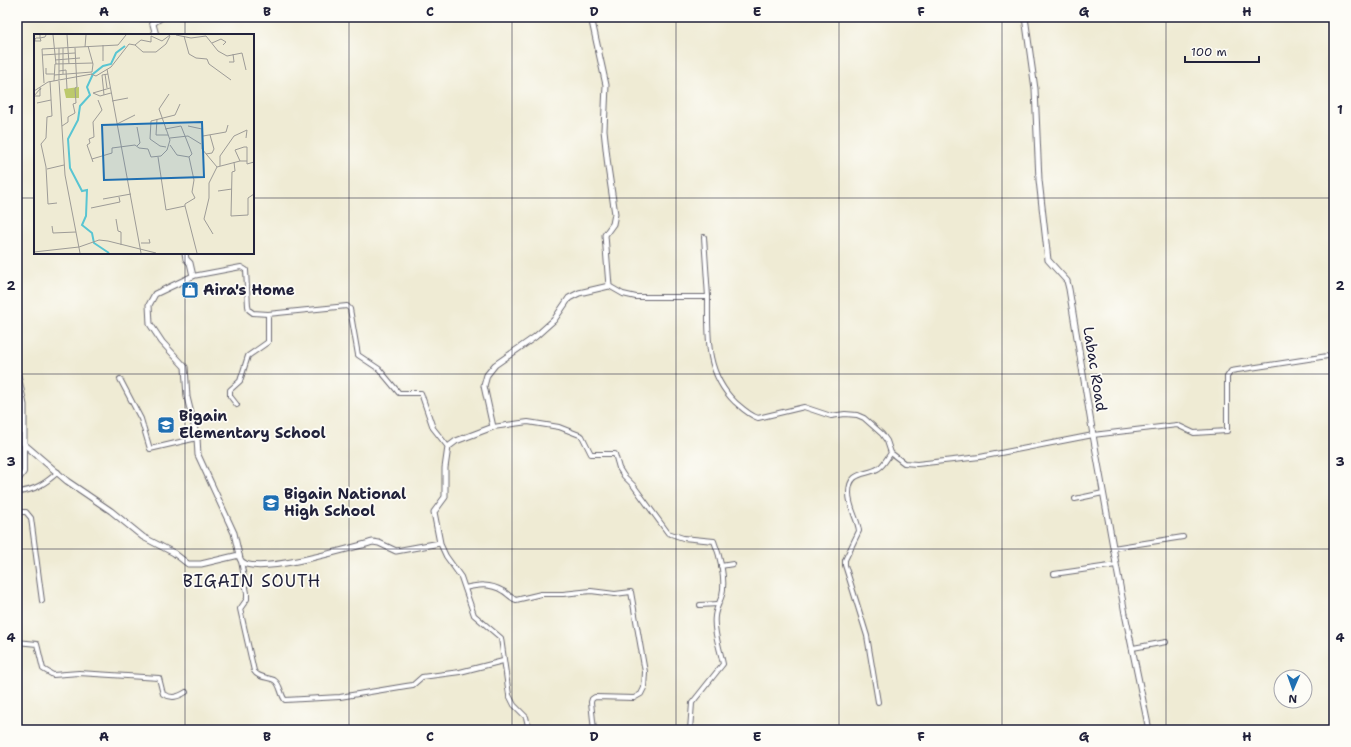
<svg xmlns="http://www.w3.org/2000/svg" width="1351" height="747" font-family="'Shantell Sans',sans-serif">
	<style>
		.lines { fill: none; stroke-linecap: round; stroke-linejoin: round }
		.minor-casing { stroke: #6a6871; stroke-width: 6 }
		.tertiary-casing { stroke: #6a6871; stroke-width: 7 }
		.minor { stroke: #fff; stroke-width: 4 }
		.tertiary { stroke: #fff; stroke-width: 5 }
		.grid { fill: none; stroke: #22223b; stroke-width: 1; stroke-opacity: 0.55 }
		.labels { text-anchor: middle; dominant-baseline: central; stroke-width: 3.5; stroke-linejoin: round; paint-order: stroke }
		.poi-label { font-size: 15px; font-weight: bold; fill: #22223b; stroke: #fdfcf7; text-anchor: start }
		.street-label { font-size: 15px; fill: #22223b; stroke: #fdfcf7 }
		.quarter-label { font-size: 17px; letter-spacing: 1px; fill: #22223b; stroke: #fdfcf7 }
		.inset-river { fill: none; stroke: #59c5d2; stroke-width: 2 }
		.inset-road { fill: none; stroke: #9d9b97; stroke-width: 1 }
		.view { fill: #1f6fb2; fill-opacity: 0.15; stroke: #1f6fb2; stroke-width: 2 }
		.inset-edge { fill: none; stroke: #22223b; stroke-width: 2 }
		.neatline { fill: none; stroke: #22223b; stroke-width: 1.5 }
		.grid-label { font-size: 13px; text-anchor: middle; font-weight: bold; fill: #22223b }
	</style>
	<rect width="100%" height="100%" fill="#fdfcf7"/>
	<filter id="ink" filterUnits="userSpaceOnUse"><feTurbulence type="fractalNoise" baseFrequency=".025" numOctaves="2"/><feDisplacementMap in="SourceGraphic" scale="8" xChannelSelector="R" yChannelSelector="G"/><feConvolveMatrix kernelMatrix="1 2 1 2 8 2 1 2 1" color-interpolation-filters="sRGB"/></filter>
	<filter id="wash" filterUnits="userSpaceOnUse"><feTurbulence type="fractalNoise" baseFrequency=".012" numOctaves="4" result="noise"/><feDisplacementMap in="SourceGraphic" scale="16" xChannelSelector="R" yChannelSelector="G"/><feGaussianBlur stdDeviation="0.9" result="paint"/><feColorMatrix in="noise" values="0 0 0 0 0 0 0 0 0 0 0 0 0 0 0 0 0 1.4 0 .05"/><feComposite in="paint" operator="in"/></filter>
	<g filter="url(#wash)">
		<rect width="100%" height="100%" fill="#efebd4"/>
	</g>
	<g filter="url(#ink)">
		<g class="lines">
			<!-- minor casing -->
			<g class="minor-casing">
				<g id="minor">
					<polyline points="154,23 163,17"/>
					<polyline points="704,237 708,297"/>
					<polyline points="193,276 241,267 246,270 248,306 249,310 253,313 268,314 347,306 350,309 358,355 379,369 399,393 421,393 433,428 448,447"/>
					<path d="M609,286l14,8 13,3h72c0,39 -3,75 27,105 7,6 14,13 23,16l46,-11 27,9 14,-2 12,1 7,3 18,16 5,7 4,12 13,10 13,1 63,-7 113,-22 84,-10 17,8 33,-2v-54l4,-6 103,-16"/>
					<polyline points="120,379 141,419 150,449 197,438"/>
					<polyline points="237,405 230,396 230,390 240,381 248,356 268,342 268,314"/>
					<path d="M493,427l35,-5 31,5 23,9 9,18h24l4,14 5,8 9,9 35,48 15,5 31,3c6,15 12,38 8,54 -2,7 -6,13 -7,21 -2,15 5,33 8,48l-31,39 -2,27"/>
					<polyline points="17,482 24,472 24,444"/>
					<path d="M17,492c17,-1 29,-9 41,-20"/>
					<polyline points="1075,499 1103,493"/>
					<polyline points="17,512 26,512 31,518 42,601"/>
					<polyline points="440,543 446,556 461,577 474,615 501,638 509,695 514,705 526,717 529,730"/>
					<polyline points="1113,548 1183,537"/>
					<path d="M241,561l6,32v6l-7,10 14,62c4,7 14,6 20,9 7,4 6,14 11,20l55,-3 66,-11 7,-1 9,-8 38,-5 43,-11"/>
					<polyline points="721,566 733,564"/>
					<polyline points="1054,574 1116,565"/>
					<path d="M465,588c13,-3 25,-5 38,3 4,2 8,7 13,9l25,-6h22l28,-3 24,3 16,-2 14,80 -1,16 -3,6 -7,4 -39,-1 -3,2 -1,3 3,28"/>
					<polyline points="700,605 718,604"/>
					<path d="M17,642l20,2 6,25 10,6 26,-2 80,5 4,16c9,5 15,3 23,-2"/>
					<polyline points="1133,648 1166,642"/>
					<path d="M878,702l-11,-66 -22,-71v-5l14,-29c-1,-12 -10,-22 -10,-38 0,-23 18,-17 30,-25 5,-3 8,-10 12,-15"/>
				</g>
			</g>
			<!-- tertiary casing -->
			<g class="tertiary-casing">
				<g id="tertiary">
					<polyline points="151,17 156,35"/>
					<polyline points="1025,17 1035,89 1039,180 1048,260 1067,281 1069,289 1093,435 1125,614 1149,730"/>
					<polyline points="185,253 186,259 190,263 193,276 155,294 149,305 150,324 162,342 185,367 187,397 197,438 198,455 234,533 239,555"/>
					<path d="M17,370l7,35v39l43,37 44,30 32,26 31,16 14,11h13l38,-9c1,5 2,7 7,9 24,8 100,-15 127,-22l6,1 17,8 44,-8 -6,-31 11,-15v-29l3,-21 8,-6 37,-14 -9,-41 3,-11 8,-10 40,-28 19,-17 15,-22 10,-5 30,-7 -4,-51 8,-11 2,-10 -7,-47 -4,-37 2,-45 -15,-68"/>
				</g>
			</g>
			<!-- minor -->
			<use href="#minor" class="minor"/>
			<!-- tertiary -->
			<use href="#tertiary" class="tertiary"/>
		</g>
	</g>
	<!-- grid -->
	<path class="grid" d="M185,17v18M349,17v713M512,17v713M676,17v713M839,17v713M1002,17v713M1166,17v713M17,198h18M253,198h1081M185,253v477M17,374h1317M17,549h1317"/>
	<!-- icons -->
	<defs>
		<g id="shop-square" transform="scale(0.9)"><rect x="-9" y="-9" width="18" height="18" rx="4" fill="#1f6fb2" stroke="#fdfcf7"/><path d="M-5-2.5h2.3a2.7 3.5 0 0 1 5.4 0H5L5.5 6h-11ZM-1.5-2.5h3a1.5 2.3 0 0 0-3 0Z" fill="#fff"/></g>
		<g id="school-square" transform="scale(0.9)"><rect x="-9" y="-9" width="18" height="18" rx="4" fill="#1f6fb2" stroke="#fdfcf7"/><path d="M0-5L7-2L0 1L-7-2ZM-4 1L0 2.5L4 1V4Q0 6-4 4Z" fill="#fff"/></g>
	</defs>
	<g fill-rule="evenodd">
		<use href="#shop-square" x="190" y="290"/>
		<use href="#school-square" x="166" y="425"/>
		<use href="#school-square" x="271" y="503"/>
	</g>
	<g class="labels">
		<!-- poi labels -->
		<g class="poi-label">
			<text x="203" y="290">Aira's Home</text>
			<text x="179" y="416">Bigain<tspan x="179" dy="17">Elementary School</tspan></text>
			<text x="284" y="494">Bigain National<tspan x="284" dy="17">High School</tspan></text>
		</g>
		<!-- street labels -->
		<g class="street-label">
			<text transform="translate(1095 369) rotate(81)">Labac Road</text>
		</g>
		<!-- quarter labels -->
		<g class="quarter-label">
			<text x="252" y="581">BIGAIN SOUTH</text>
		</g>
	</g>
	<!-- overview -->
	<g transform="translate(34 34)">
		<rect width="220" height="220" fill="#efebd4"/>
		<path d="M45,53v11h-13l-2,-9z" fill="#bcc96b"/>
		<path class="inset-river" d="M75,219l-15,-10 -2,-10 -10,-8 4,-9 1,-26 -5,1 -12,-23 -2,-29 10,-19 2,-14 10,-11 -3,-8 6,-13 10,-8 8,-2 5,-11 9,-7"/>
		<path class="inset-road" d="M6,1v3l1,3h-6v-2l1,-1h4l5,-1 1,-2M19,1l3,29M33,1l2,29M142,1l15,3 15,-2 12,15 9,5 15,-3 4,17M150,2l5,18 7,4 11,1 2,5 22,16M178,9l9,-4 5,3 -3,3M69,11v16M101,11l8,7h13l10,-8 4,-8M51,13l1,-12M29,14v26M8,21l33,-2M21,26l25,-2M195,28h5l-1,-8M12,34v6h8M73,35l34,184M25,37l7,-1 1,19M57,40l5,2 15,-9 18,-23 6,1 6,-5 10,2v-6l11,5 8,-6M71,40l2,14M20,41l38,-3 1,-8 -5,-18M25,46v-32M16,47l2,35 -5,1 -1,21 -5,6 5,23 2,37 9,-1M20,47l1,-17 38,-1M25,47l6,94 15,78M10,49l-2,-34 76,-4 8,-10M0,54v-15M76,54l-17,5 7,3 11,-3M6,55l-6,7h6v-8h1l-1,2M0,57l14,-9 44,-8M70,61l-2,-20 6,-1M78,67l16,-3M3,69l14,-3M123,85l-1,16h12M83,90l18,-9M28,92l6,-4v-5l7,-4 -2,-9 3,-1 -1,-15 2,-1 -2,-39M154,92l14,3v20l15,18 23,-6h7v3l7,-2M131,95l16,-3 4,10M151,102l7,18 -3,3 5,23 -2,12 3,6 -10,6v2M169,102l23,-4 2,-7M136,104l18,-2 13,8M136,111l7,10 12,2M103,112l3,-3 -3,-16M132,113l-6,-1 -10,-7 1,-18 24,-6 5,-11M172,120l6,-1 2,-4 -4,-14M124,123l8,53 19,-4 12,47M58,125l20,-6v-5l23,-3 4,3 9,1 3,8 10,-1 6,-6 3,-10 -11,-31 10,-15M206,127l-5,-11 9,-3h3v14M59,128l-6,-17 3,-2 -1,-4 5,-2 -1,-15 9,-12 -4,-10M200,128l1,9 -3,1 -1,44 17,-1v-17l6,-4M186,132v-10l14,-20 13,-6 -1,8M13,135l17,-4M184,157l14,-2M69,165l28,-5M57,174l29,-6 -1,-5M82,185l2,12 3,1v13M18,192l1,7 23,-1M179,200l-9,-15 5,-21v-15l8,-16M107,209h9l-1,-4M45,213l20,-7 9,1 48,12M0,218l45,-5"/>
		<path class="view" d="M168,88l2,55 -100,3 -2,-55z"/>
		<rect width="220" height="220" class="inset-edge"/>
	</g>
	<!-- margin -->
	<rect width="1351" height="747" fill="none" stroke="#fdfcf7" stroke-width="44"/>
	<!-- north arrow -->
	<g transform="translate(1293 689) rotate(182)"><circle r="19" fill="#fdfcf7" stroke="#a5a5ac"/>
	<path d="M0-3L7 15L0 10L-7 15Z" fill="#1f6fb2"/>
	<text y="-6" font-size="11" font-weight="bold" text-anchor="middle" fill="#22223b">N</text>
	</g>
	<!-- scale -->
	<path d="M1185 56v6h74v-6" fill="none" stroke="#22223b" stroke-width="2"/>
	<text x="1191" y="56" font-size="12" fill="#22223b" stroke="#fdfcf7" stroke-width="3" paint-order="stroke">100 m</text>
	<rect x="22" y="22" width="1307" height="703" class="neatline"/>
	<g class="grid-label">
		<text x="104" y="16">A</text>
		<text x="267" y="16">B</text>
		<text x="430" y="16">C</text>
		<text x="594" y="16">D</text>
		<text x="757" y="16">E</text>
		<text x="921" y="16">F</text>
		<text x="1084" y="16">G</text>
		<text x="1247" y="16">H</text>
		<text x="11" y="114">1</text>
		<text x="1340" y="114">1</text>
		<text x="11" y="290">2</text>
		<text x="1340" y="290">2</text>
		<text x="11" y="466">3</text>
		<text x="1340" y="466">3</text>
		<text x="11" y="642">4</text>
		<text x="1340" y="642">4</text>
		<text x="104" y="741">A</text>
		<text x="267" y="741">B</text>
		<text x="430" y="741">C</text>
		<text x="594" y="741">D</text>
		<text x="757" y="741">E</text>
		<text x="921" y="741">F</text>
		<text x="1084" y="741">G</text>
		<text x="1247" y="741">H</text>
	</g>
</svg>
